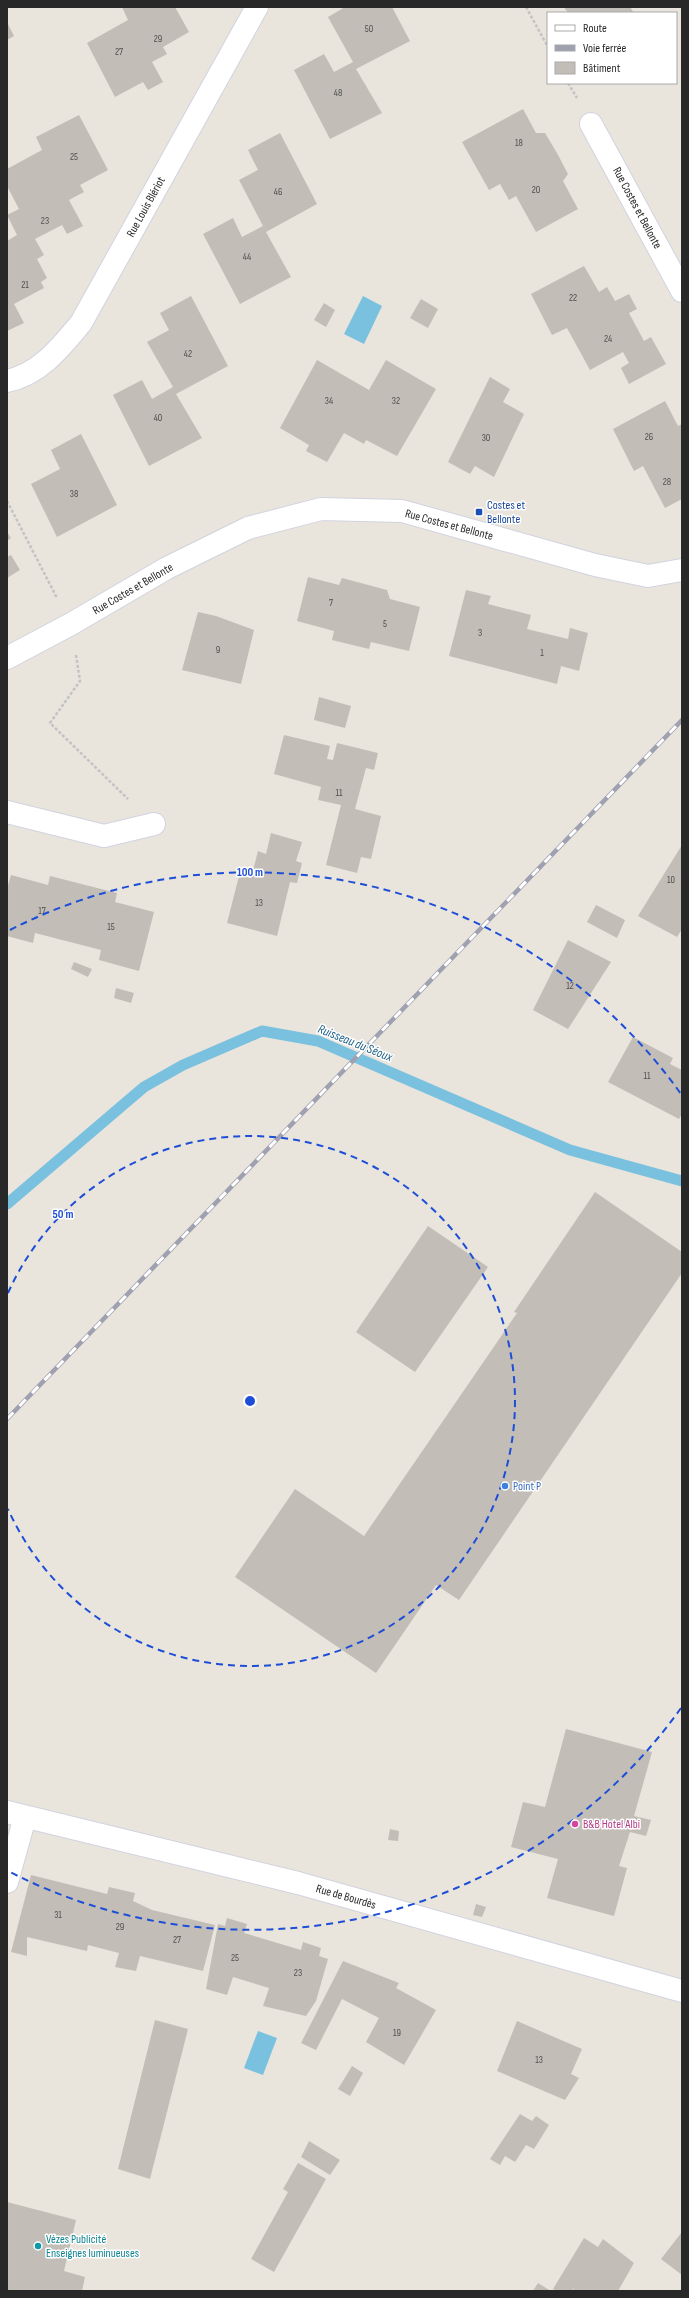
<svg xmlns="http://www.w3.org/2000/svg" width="689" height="2298" font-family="'Sofia Sans Condensed',sans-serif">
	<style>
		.water { fill: #7ac1df }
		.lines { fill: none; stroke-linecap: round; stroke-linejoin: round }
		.stream { stroke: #7ac1df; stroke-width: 11 }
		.building { fill: #c2beb7 }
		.minor-casing { stroke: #d1d3e0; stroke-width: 24 }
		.path { stroke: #c3c3c3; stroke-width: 2.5; stroke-dasharray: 3 2; stroke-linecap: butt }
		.minor { stroke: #fff; stroke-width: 22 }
		.rail-casing { stroke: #9fa1b1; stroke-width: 4.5 }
		.rail { stroke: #fff; stroke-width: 3; stroke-dasharray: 9; stroke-linecap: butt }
		.ring { fill: none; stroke: #1d4ed8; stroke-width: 2; stroke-dasharray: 7 5 }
		.transit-dot { fill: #1a4fb4; stroke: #fff; stroke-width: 1.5 }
		.shop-dot { fill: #3f7fe0; stroke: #fff; stroke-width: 1.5 }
		.hotel-dot { fill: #d1479c; stroke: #fff; stroke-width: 1.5 }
		.culture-dot { fill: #0f9aa8; stroke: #fff; stroke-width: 1.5 }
		.labels { text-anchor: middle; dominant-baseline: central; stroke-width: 3; stroke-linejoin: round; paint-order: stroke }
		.number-label { font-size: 10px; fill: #4e4e4c }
		.street-label { font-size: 12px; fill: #282828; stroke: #fff }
		.transit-label { font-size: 12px; fill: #164399; stroke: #fff; text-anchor: start }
		.shop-label { font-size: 12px; fill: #366cbe; stroke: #fff; text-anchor: start }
		.hotel-label { font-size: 12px; fill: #b23c85; stroke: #fff; text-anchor: start }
		.culture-label { font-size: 12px; fill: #0d838f; stroke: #fff; text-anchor: start }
		.water-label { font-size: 13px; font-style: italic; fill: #1d5f88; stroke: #fff }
		.centre { fill: #1d4ed8; stroke: #fff; stroke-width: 2 }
		.ring-label { font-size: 12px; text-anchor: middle; font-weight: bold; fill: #1d4ed8; stroke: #fff; stroke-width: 3; stroke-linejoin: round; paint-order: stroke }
	</style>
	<rect width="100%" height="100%" fill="#e9e4dc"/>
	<!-- water -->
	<g class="water">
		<polygon points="363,296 382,306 364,344 344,334"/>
		<polygon points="258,2031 277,2038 263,2075 244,2068"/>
	</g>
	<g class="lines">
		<!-- stream -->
		<polyline class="stream" points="7,1204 144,1087 183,1065 262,1031 318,1041 570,1150 682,1181"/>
	</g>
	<!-- building -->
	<g class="building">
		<polygon points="122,7 175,7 189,32 163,47 167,54 152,62 163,82 148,90 143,82 115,97 87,43 128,20"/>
		<polygon points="345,7 392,7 410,41 356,69 382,113 330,139 294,70 324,54 334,72 353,62 328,17"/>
		<polygon points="564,7 630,7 634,13 568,13"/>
		<polygon points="7,22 14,36 7,40"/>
		<polygon points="523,109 536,133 545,133 557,153 568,174 563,181 578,209 536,232 516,196 509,200 500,184 489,190 462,142"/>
		<polygon points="79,115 108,170 80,185 84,192 69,200 83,226 67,234 62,225 35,239 44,255 37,259 47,278 41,282 44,288 14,304 24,323 7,331 7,241 17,235 7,215 19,209 7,186 7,169 42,150 36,137"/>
		<polygon points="280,133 317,204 266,232 291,277 240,304 203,234 233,218 242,237 263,226 239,180 258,170 248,150"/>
		<polygon points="584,266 599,292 607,287 615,301 629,294 637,309 629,313 644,341 651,337 666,364 629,384 621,368 629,363 623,352 590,370 567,328 552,335 531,294"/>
		<polygon points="191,296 228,366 176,394 202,438 149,466 113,395 142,380 152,399 173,387 147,342 169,330 160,313"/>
		<polygon points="421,299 438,309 428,328 410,318"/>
		<polygon points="324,303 335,310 326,327 314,320"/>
		<polygon points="317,360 369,390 386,360 436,389 397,456 366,440 364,444 344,433 327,462 306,451 309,445 280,428"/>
		<polygon points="490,377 510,389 503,402 524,414 494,477 475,466 470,474 448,462"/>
		<polygon points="665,401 678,426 682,424 682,499 665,508 643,466 634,471 613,429"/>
		<polygon points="81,434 117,505 57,537 31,484 60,469 51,450"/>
		<polygon points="7,532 11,538 7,541"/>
		<polygon points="11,555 20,570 7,578 7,557"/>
		<polygon points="308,577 339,585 342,578 387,590 390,599 420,607 409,651 371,642 369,649 332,640 334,631 297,621"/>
		<polygon points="466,590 491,596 488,604 531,615 527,629 568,639 570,628 588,633 579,671 561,666 557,684 449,656"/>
		<polygon points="198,612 216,616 254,630 241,684 182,670"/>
		<polygon points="319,697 351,706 345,728 314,720"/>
		<polygon points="284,735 330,746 327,759 333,760 337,743 378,753 374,770 366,768 355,809 381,816 371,859 361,857 357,873 326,865 341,805 318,800 321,787 274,774"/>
		<polygon points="271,833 302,842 296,861 302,863 297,883 290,882 277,936 227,923 239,876 251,878 258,851 266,854"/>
		<polygon points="682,845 682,929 677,937 638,916"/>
		<polygon points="11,875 48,885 50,876 117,893 115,902 154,912 139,971 99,960 101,950 35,933 33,943 7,936 7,889"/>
		<polygon points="596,905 625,920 617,938 587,922"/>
		<polygon points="568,940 611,962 568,1029 533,1010"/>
		<polygon points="74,962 92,969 88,977 71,969"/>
		<polygon points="116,988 134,993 131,1003 114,998"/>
		<polygon points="633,1037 673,1058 670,1064 682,1070 682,1114 679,1119 608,1082"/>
		<polygon points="595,1192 682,1252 682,1273 459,1600 436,1585 376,1673 235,1577 295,1489 364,1536 517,1313 514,1312"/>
		<polygon points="428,1226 488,1267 415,1372 356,1332"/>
		<polygon points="566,1729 652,1752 634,1816 651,1820 646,1836 630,1832 619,1866 627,1868 614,1916 547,1898 558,1859 511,1847 523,1802 545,1807"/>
		<polygon points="390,1829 399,1831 398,1841 388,1840"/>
		<polygon points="31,1875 107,1894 109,1887 135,1893 133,1901 152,1910 215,1925 203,1971 140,1956 136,1971 115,1967 119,1953 88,1945 87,1951 27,1937 27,1956 11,1952"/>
		<polygon points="476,1904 486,1907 482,1917 473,1915"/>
		<polygon points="227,1918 247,1924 244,1933 301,1950 303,1942 321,1948 319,1956 328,1959 316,2001 306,2016 263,2006 269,1988 233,1977 227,1995 206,1989 218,1924 225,1926"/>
		<polygon points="343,1961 399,1983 396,1988 436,2010 404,2065 366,2042 379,2018 342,1999 316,2050 301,2043"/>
		<polygon points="155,2020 188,2029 150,2179 118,2169"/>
		<polygon points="517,2021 582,2049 571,2074 579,2078 565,2100 497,2071"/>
		<polygon points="352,2066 363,2073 350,2096 338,2089"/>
		<polygon points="520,2114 532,2121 536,2116 549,2125 534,2149 526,2145 515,2162 505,2156 500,2165 490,2159"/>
		<polygon points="309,2141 340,2160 330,2175 301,2157"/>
		<polygon points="298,2163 326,2179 274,2272 251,2259 288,2192 283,2189"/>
		<polygon points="7,2202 76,2220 64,2271 85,2277 82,2291 7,2291"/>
		<polygon points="682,2232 682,2275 661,2259"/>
		<polygon points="584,2238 598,2247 603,2239 634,2263 618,2291 573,2291 574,2287 572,2291 557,2291 553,2289"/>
		<polygon points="538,2283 551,2291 533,2291"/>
	</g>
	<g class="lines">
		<!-- minor casing -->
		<g class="minor-casing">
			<g id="minor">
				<polyline points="591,124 682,291"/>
				<path d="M7,381c33,-7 53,-33 74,-58l176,-316"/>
				<polyline points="7,658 71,624 167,568 248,528 321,509 402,511 595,565 648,576 682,570"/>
				<polyline points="7,812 104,836 154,824"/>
				<polyline points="7,1812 298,1883 682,1991"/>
				<polyline points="7,1882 25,1817"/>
			</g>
		</g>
		<!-- path -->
		<g class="path">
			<polyline points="526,7 548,47"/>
			<polyline points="568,83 577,98"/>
			<polyline points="7,501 57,598"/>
			<polyline points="76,655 80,681 50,723 128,799"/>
		</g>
		<!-- minor -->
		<use href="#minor" class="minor"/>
		<!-- rail casing -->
		<g class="rail-casing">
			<polyline id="rail" points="7,1419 682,720"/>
		</g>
		<!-- rail -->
		<use href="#rail" class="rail"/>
	</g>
	<!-- distance rings -->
	<g class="ring">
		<path d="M8 1293A265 265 0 1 1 8 1509"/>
		<path d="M681 1708A529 529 0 0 1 10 1872M10 930A529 529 0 0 1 681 1094"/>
	</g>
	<!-- markers -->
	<rect class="transit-dot" x="475" y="508" width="8" height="8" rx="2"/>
	<circle class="shop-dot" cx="505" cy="1486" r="4"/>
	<circle class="hotel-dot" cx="575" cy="1824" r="4"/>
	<circle class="culture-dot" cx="38" cy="2246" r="4"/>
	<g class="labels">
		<!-- number labels -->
		<g class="number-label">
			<text x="369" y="29">50</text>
			<text x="158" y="39">29</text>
			<text x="119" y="52">27</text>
			<text x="338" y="93">48</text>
			<text x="519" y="143">18</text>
			<text x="74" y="157">25</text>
			<text x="536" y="190">20</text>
			<text x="278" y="192">46</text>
			<text x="45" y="221">23</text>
			<text x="247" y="257">44</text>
			<text x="25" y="285">21</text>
			<text x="573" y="298">22</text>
			<text x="608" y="339">24</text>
			<text x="188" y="354">42</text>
			<text x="329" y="401">34</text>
			<text x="396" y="401">32</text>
			<text x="158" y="418">40</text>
			<text x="649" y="437">26</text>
			<text x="486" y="438">30</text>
			<text x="667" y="482">28</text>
			<text x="74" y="494">38</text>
			<text x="331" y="603">7</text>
			<text x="385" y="624">5</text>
			<text x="480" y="633">3</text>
			<text x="218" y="650">9</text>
			<text x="542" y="653">1</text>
			<text x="339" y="793">11</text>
			<text x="671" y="880">10</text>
			<text x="259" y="903">13</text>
			<text x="42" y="911">17</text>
			<text x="111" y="927">15</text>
			<text x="570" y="986">12</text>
			<text x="647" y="1076">11</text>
			<text x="58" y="1915">31</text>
			<text x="120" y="1927">29</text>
			<text x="177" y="1940">27</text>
			<text x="235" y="1958">25</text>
			<text x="298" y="1973">23</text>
			<text x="397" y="2033">19</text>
			<text x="539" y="2060">13</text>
		</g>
		<!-- street labels -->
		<g class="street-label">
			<text transform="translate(146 207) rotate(-61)">Rue Louis Blériot</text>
			<text transform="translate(637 208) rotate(62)">Rue Costes et Bellonte</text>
			<text transform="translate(449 525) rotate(15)">Rue Costes et Bellonte</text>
			<text transform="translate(133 589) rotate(-30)">Rue Costes et Bellonte</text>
			<text transform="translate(346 1897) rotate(16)">Rue de Bourdès</text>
		</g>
		<!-- transit labels -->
		<g class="transit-label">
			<text x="487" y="505">Costes et<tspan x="487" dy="14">Bellonte</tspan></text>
		</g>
		<!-- shop labels -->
		<g class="shop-label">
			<text x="513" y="1486">Point P</text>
		</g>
		<!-- hotel labels -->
		<g class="hotel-label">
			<text x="583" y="1824">B&amp;B Hotel Albi</text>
		</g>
		<!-- culture labels -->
		<g class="culture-label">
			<text x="46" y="2239">Vézes Publicité<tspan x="46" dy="14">Enseignes luminueuses</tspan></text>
		</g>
		<!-- water labels -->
		<g class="water-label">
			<text transform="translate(355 1043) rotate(22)">Ruisseau du Séoux</text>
		</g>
	</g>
	<circle cx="250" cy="1401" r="6" class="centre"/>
	<g class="ring-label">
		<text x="250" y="876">100 m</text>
		<text x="63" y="1218">50 m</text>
	</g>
	<!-- border -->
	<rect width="689" height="2298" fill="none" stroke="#282828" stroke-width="16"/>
	<!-- legend -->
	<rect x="547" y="12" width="130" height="72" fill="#ffffff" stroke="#a9a9a9"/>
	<rect x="555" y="25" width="20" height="6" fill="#ffffff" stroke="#a9a9a9"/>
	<text x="583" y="32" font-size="12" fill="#282828">Route</text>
	<rect x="555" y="45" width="20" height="6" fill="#9fa1b1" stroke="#a9a9a9"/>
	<text x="583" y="52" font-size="12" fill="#282828">Voie ferrée</text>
	<rect x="555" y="62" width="20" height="12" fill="#c2beb7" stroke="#a9a9a9"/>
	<text x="583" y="72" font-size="12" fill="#282828">Bâtiment</text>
</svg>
